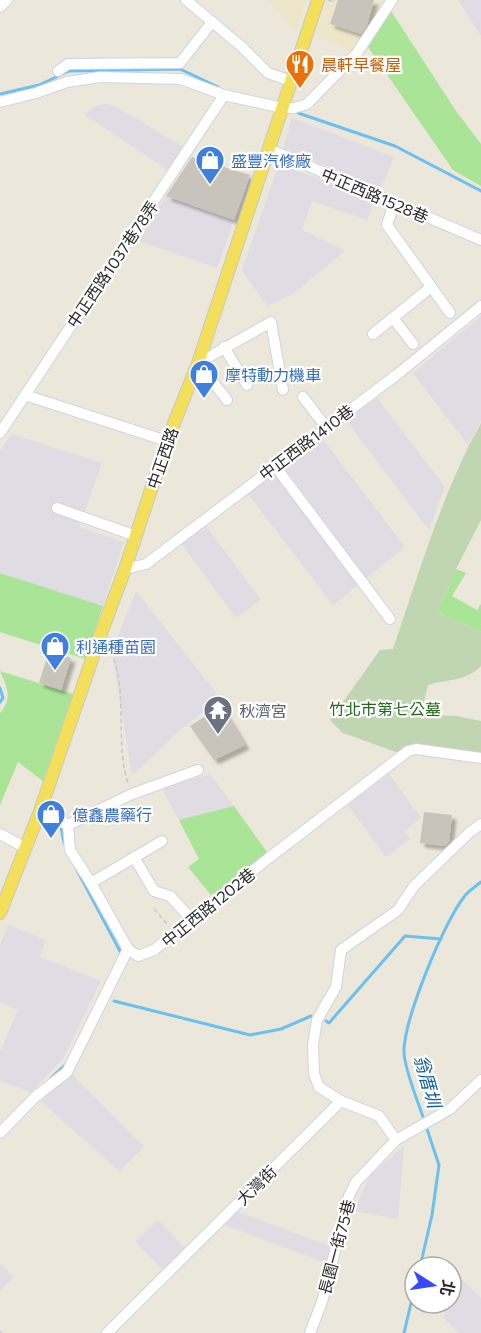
<svg xmlns="http://www.w3.org/2000/svg" width="481" height="1333" font-family="Commissioner,'Noto Sans TC',sans-serif">
	<style>
		.industrial { fill: #dfdce4 }
		.education { fill: #eee6ca }
		.green { fill: #a9e497 }
		.cemetery { fill: #c0d6b2 }
		.lines { fill: none; stroke-linecap: round; stroke-linejoin: round }
		.stream { stroke: #6cc0f0; stroke-width: 3 }
		.building { fill: #c8c3bb; filter: url(#shadow) }
		.minor-casing { stroke: #d1d2e3; stroke-width: 12 }
		.major-casing { stroke: #c8c8c8; stroke-width: 14 }
		.path { stroke: #c8c8c8; stroke-width: 1.5; stroke-dasharray: 4.5 3; stroke-linecap: butt }
		.minor { stroke: #fff; stroke-width: 10 }
		.major { stroke: #f3df5a; stroke-width: 12 }
		.labels { text-anchor: middle; dominant-baseline: central; stroke-width: 4.5; stroke-linejoin: round; paint-order: stroke }
		.food-label { font-size: 16px; fill: #c56008; stroke: #fff; text-anchor: start }
		.shop-label { font-size: 16px; fill: #366cbe; stroke: #fff; text-anchor: start }
		.street-label { font-size: 16px; fill: #2a2a2a; stroke: #fff }
		.park-label { font-size: 16px; fill: #216819; stroke: #fff }
		.worship-label { font-size: 16px; fill: #5b616d; stroke: #fff; text-anchor: start }
		.water-label { font-size: 18px; font-style: italic; fill: #0b5c9d; stroke: #fff }
	</style>
	<defs>
		<filter id="shadow"><feDropShadow dx="4.5" dy="4.5" stdDeviation="1.5" flood-color="#0004"/></filter>
	</defs>
	<rect width="100%" height="100%" fill="#ece7db"/>
	<!-- industrial -->
	<g class="industrial">
		<polygon points="458,0 481,0 481,36"/>
		<polygon points="104,104 115,106 185,148 169,171 85,115 93,107"/>
		<polygon points="292,118 394,157 381,188 283,148"/>
		<polygon points="279,164 375,199 367,220 312,201 302,230 345,251 293,294 267,306 242,270"/>
		<polygon points="166,196 234,220 217,268 139,241"/>
		<polygon points="481,316 481,420 468,445 413,373"/>
		<polygon points="377,398 445,487 429,530 346,420"/>
		<polygon points="11,434 102,463 79,527 124,542 103,606 0,573 0,451"/>
		<polygon points="322,438 405,547 333,605 248,494"/>
		<polygon points="205,524 261,600 236,618 180,542"/>
		<polygon points="136,591 220,698 179,731 132,776 112,651"/>
		<polygon points="210,774 234,806 179,820 162,788"/>
		<polygon points="389,774 421,818 404,831 410,839 386,857 348,805"/>
		<polygon points="8,925 46,940 40,957 101,981 63,1059 31,1092 0,1081 0,1052 18,1010 0,1002 0,945"/>
		<polygon points="72,1074 144,1147 119,1171 41,1101"/>
		<polygon points="404,1146 398,1219 354,1211 370,1175"/>
		<polygon points="236,1211 335,1248 331,1265 222,1224"/>
		<polygon points="158,1220 187,1250 165,1272 135,1242"/>
		<polygon points="0,1264 14,1277 0,1291"/>
		<polygon points="461,1278 481,1298 481,1333 459,1333 444,1318 447,1303 451,1303 451,1286"/>
	</g>
	<!-- education -->
	<g class="education">
		<polygon points="268,0 306,0 297,34"/>
		<polygon points="327,0 382,1 356,53 316,36"/>
	</g>
	<!-- green -->
	<g class="green">
		<polygon points="391,11 456,111 481,144 481,186 453,170 368,47"/>
		<polygon points="456,569 466,573 452,596 477,610 481,604 481,632 437,612"/>
		<polygon points="0,573 103,606 85,659 0,632"/>
		<path d="M0,671l73,23 -30,87 -25,-19 -18,43v-92c13,-14 7,-27 0,-42z"/>
		<polygon points="234,806 269,855 215,900 188,867 199,859 179,820"/>
	</g>
	<!-- cemetery -->
	<path class="cemetery" d="M481,423v97l-25,49 -19,43 44,20v34c-16,16 -34,13 -53,19l-5,21 3,9 31,1 24,5v41l-82,-9 -56,-20 -13,-13 50,-70 13,-1c26,-76 49,-156 88,-226z"/>
	<g class="lines">
		<!-- stream -->
		<g class="stream">
			<polyline points="0,94 39,85 69,71 180,69 218,87"/>
			<polyline points="298,113 395,146 481,191"/>
			<polyline points="0,688 3,698 0,702"/>
			<polyline points="61,827 64,843"/>
			<polyline points="77,870 121,953 120,955"/>
			<polyline points="114,1001 250,1035 281,1029 311,1016"/>
			<polyline points="326,1021 329,1023 405,936 441,939"/>
			<polyline points="52,1077 65,1065"/>
			<path d="M424,1120c-6,-19 -19,-49 -20,-67 -1,-32 40,-131 60,-156 4,-6 11,-10 17,-15"/>
			<polyline points="420,1267 432,1215 439,1165 426,1126"/>
			<polyline points="404,1333 415,1286"/>
		</g>
	</g>
	<!-- building -->
	<g class="building">
		<polygon points="338,0 374,0 367,25 361,34 330,24"/>
		<polygon points="192,157 250,175 234,220 166,196"/>
		<polygon points="49,651 71,658 61,690 39,683"/>
		<polygon points="221,706 245,745 214,760 190,726"/>
		<polygon points="424,812 452,815 449,842 445,846 420,843"/>
	</g>
	<g class="lines">
		<!-- minor casing -->
		<g class="minor-casing">
			<g id="minor">
				<polyline points="186,0 242,47 268,73 291,81"/>
				<polyline points="0,7 7,0"/>
				<polyline points="58,71 68,64 180,63 212,22"/>
				<polyline points="0,102 36,93 67,82 100,77 181,79 224,95 283,108 294,108 307,104 357,53 392,0"/>
				<polyline points="269,149 481,240"/>
				<polyline points="394,203 387,225 450,313"/>
				<polyline points="393,318 413,344"/>
				<polyline points="373,334 431,287"/>
				<polyline points="224,347 247,385"/>
				<polyline points="25,395 167,441"/>
				<polyline points="303,397 326,427"/>
				<polyline points="227,400 198,363 271,322 283,390"/>
				<polyline points="0,433 224,95"/>
				<polyline points="275,466 390,619"/>
				<polyline points="57,508 136,536"/>
				<polyline points="125,569 146,564 399,373 481,306"/>
				<polyline points="40,811 68,825 70,850 91,883 128,949 138,956 154,950 270,857 408,751 416,749 481,758"/>
				<polyline points="68,825 132,794 198,770"/>
				<polyline points="0,834 26,848"/>
				<polyline points="134,857 154,891 170,896 192,920"/>
				<polyline points="91,883 162,841"/>
				<polyline points="341,1101 319,1087 314,1074 313,1045 317,1020 336,987 341,950 398,910 414,886 470,832 481,824"/>
				<polyline points="0,1133 35,1097 67,1072 128,949"/>
				<polyline points="107,1333 341,1101 379,1116 396,1140"/>
				<polyline points="310,1333 322,1302 349,1196 356,1182 396,1140 450,1109 481,1080"/>
			</g>
		</g>
		<!-- major casing -->
		<g class="major-casing">
			<polyline id="major" points="0,913 40,811 100,636 125,569 167,441 198,363 318,0"/>
		</g>
		<!-- path -->
		<g class="path">
			<polyline points="328,0 334,2 334,0"/>
			<path d="M107,646c24,35 6,99 22,140"/>
			<polyline points="154,909 169,926"/>
			<polyline points="0,1332 2,1333"/>
		</g>
		<!-- minor -->
		<use href="#minor" class="minor"/>
		<!-- major -->
		<use href="#major" class="major"/>
	</g>
	<!-- icons -->
	<defs>
		<g id="restaurant-pin" transform="scale(1.5)"><path d="M0 17L-7.5 6A9.5 9.5 0 1 1 7.5 6Z" fill="#e8710a" stroke="#fff"/><path d="M-5-6h1v4h1v-4h1v4h1v-4h1v5L-1.5 .5V6h-2V.5L-5-1ZM5-6V6H3V1.5H1.5Q1.5-4 5-6Z" fill="#fff"/></g>
		<g id="shop-pin" transform="scale(1.5)"><path d="M0 17L-7.5 6A9.5 9.5 0 1 1 7.5 6Z" fill="#3f7fe0" stroke="#fff"/><path d="M-5-2.5h2.3a2.7 3.5 0 0 1 5.4 0H5L5.5 6h-11ZM-1.5-2.5h3a1.5 2.3 0 0 0-3 0Z" fill="#fff"/></g>
		<g id="temple-pin" transform="scale(1.5)"><path d="M0 17L-7.5 6A9.5 9.5 0 1 1 7.5 6Z" fill="#6b7280" stroke="#fff"/><path d="M0-6L5-2H3V0L6.5 2.5H4V6H1.5V3h-3V6H-4V2.5H-6.5L-3 0V-2H-5Z" fill="#fff"/></g>
	</defs>
	<g fill-rule="evenodd">
		<use href="#restaurant-pin" x="300" y="64"/>
		<use href="#shop-pin" x="210" y="160"/>
		<use href="#shop-pin" x="204" y="374"/>
		<use href="#shop-pin" x="55" y="646"/>
		<use href="#temple-pin" x="218" y="710"/>
		<use href="#shop-pin" x="51" y="814"/>
	</g>
	<g class="labels">
		<!-- food labels -->
		<g class="food-label">
			<text x="321" y="64">晨軒早餐屋</text>
		</g>
		<!-- shop labels -->
		<g class="shop-label">
			<text x="231" y="160">盛豐汽修廠</text>
			<text x="225" y="374">摩特動力機車</text>
			<text x="76" y="646">利通種苗園</text>
			<text x="72" y="814">億鑫農藥行</text>
		</g>
		<!-- street labels -->
		<g class="street-label">
			<text transform="translate(375 195) rotate(23)">中正西路1528巷</text>
			<text transform="translate(112 264) rotate(-56)">中正西路1037巷78弄</text>
			<text transform="translate(306 442) rotate(-37)">中正西路1410巷</text>
			<text transform="translate(162 458) rotate(-71)">中正西路</text>
			<text transform="translate(208 907) rotate(-39)">中正西路1202巷</text>
			<text transform="translate(256 1185) rotate(-44)">大灣街</text>
			<text transform="translate(336 1247) rotate(-75)">長園一街75巷</text>
		</g>
		<!-- park labels -->
		<g class="park-label">
			<text x="385" y="708">竹北市第七公墓</text>
		</g>
		<!-- worship labels -->
		<g class="worship-label">
			<text x="239" y="710">秋濟宮</text>
		</g>
		<!-- water labels -->
		<g class="water-label">
			<text transform="translate(428 1081) rotate(74)">翁厝圳</text>
		</g>
	</g>
	<!-- north arrow -->
	<g transform="translate(433 1285) rotate(102)"><circle r="28" fill="#ffffff" stroke="#aaaaaa" stroke-width="1.5"/>
	<path d="M0-4.5L10 22L0 15L-10 22Z" fill="#3849fd"/>
	<text y="-9" font-size="16" font-weight="bold" text-anchor="middle" fill="#2a2a2a">北</text>
	</g>
</svg>
